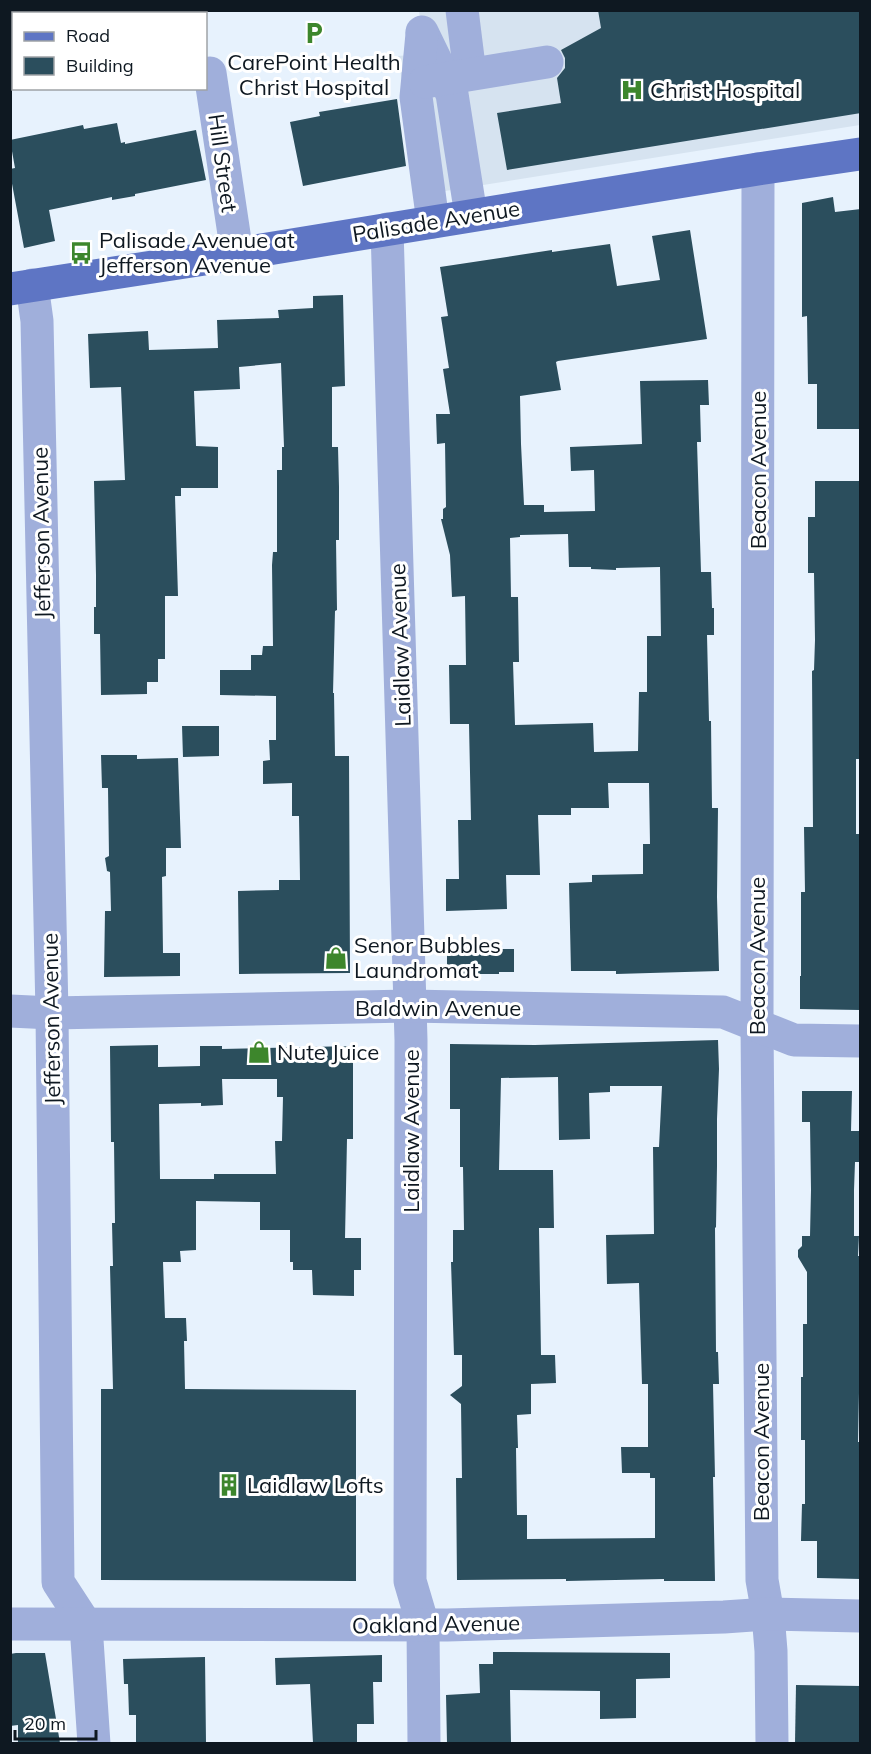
<svg xmlns="http://www.w3.org/2000/svg" width="871" height="1754" font-family="Mulish,sans-serif">
	<style>
		.built { fill: #d6e3f0 }
		.building { fill: #2b4e5d; fill-rule: evenodd }
		.lines { fill: none; stroke-linecap: round; stroke-linejoin: round }
		.minor { stroke: #a0afdb; stroke-width: 33 }
		.major { stroke: #5e75c4; stroke-width: 33 }
		.labels { text-anchor: middle; dominant-baseline: central; stroke-width: 6; stroke-linejoin: round; paint-order: stroke }
		.poi-label { font-size: 22px; fill: #0e1821; stroke: #fff; text-anchor: start }
		.street-label { font-size: 22px; fill: #0e1821; stroke: #fff }
	</style>
	<rect width="100%" height="100%" fill="#e7f2fd"/>
	<!-- built -->
	<polygon class="built" points="419,11 860,11 860,125 420,195 398,56 424,54"/>
	<!-- building -->
	<g class="building">
		<polygon points="598,10 861,10 861,113 507,170 497,113 561,103 557,78 565,68 565,58 561,50 601,28"/>
		<polygon points="397,99 406,166 303,186 290,122 320,116 319,112"/>
		<polygon points="117,123 121,143 125,142 125,144 196,130 206,180 135,194 135,196 112,200 112,197 49,210 55,241 24,248 10,173 10,169 15,168 10,140 83,125 84,129"/>
		<polygon points="833,197 835,212 861,209 861,429 817,429 817,384 808,384 807,316 802,317 802,203"/>
		<path d="M690,230l17,109 -149,22 -2,1 5,28 -41,6 1,48 3,61h20v7l51,-1 -1,-41 -23,1 -1,-24 72,-3 -2,-63 68,-1 1,25h-9l1,37h-4l4,130h10l1,36h2v27h-7l2,86h2l1,87h6l-1,89 2,74 -103,3v-3h-45l-2,-88 23,-1v-7l51,-1v-30h7l-1,-61h-41l1,25h-38v7h-33l2,60h-34l1,34 -61,2v-32h13l-1,-59h13l-2,-96h-19l-1,-59h17l-1,-69 -13,1 -2,-42 -9,-36h2v-10l3,-2 -1,-64 -8,1 -1,-30h14l-7,-45 6,-1 -8,-51 7,-1 -8,-49 112,-17v2l58,-8 7,42 43,-6 -8,-44zM568,534l1,33h22v2l25,1v-2l44,-1 1,69h-14v56h-8l-1,59 -44,1 -1,-29 -78,2 -2,-63h6l-1,-65h-7l-1,-59 10,-1v-2z"/>
		<polygon points="343,295 345,386 332,387 332,447 338,447 339,487 339,540 336,540 337,610 335,611 333,693 334,693 335,756 349,756 350,973 239,974 238,891 279,890 279,880 300,880 299,816 292,816 292,783 263,784 263,761 270,760 269,740 276,740 276,696 220,695 220,670 251,670 251,655 262,655 263,646 273,646 272,565 273,552 277,552 277,470 282,470 282,447 284,447 281,363 239,367 240,389 194,391 196,446 218,447 218,488 181,488 181,496 175,496 178,596 165,596 165,659 158,659 158,682 147,682 147,694 101,695 100,634 94,634 94,607 96,607 96,575 94,481 125,480 121,387 90,388 88,334 148,331 149,350 218,348 217,320 279,318 278,310 313,308 313,296"/>
		<polygon points="815,481 861,481 861,759 856,759 856,834 861,834 860,1010 800,1009 800,976 801,976 801,892 805,892 804,827 813,827 812,671 814,670 815,640 814,573 808,573 808,517 815,517"/>
		<polygon points="182,726 219,726 219,756 183,757"/>
		<polygon points="101,755 137,755 137,759 178,758 181,848 166,848 166,876 162,877 163,953 180,953 180,976 104,977 105,911 111,911 110,872 107,871 105,858 109,856 108,788 102,788"/>
		<polygon points="447,949 514,949 514,972 499,972 499,974 447,974"/>
		<path d="M718,1040l1,29 -2,50v47l-1,61 -1,1 1,124h2l1,32h-6l2,93h-2l2,104h-51v-2l-98,2v-2l-109,1 -1,-102h6l-1,-74 -11,-9 12,-9v-31h-8l-3,-93h2v-32h11l-1,-63h-3v-58h-10v-65l85,1zM558,1077l1,63 31,-1 -1,-46 21,-1v-6h52l-3,61h-6l1,87 -48,1 1,49 32,-1 3,101h6v63h-27l1,26h28v5h5v60l-128,1v-24h-10l-1,-67h2l-1,-33 14,-1v-30l25,-1 -1,-28h-14l-2,-127h15l-1,-58h-54l2,-92z"/>
		<path d="M158,1045v22l42,-1v-20h22v3l131,-3v93h-6l-2,99h16v32h-7v26l-41,-1 -1,-25h-19v-8h-3v-32h-30v-28l-64,-1v49l-16,1 1,11h-18l2,56h21l1,23h-3l1,48 171,1v191l-255,-1v-191h12l-3,-123h3l-1,-43h3l-1,-81h-3l-1,-96zM222,1079h55v18h6l-1,44h-7l1,33h-62v5h-54l-1,-75 42,-1v3l22,-1z"/>
		<polygon points="802,1091 852,1091 851,1131 861,1131 861,1162 855,1162 854,1190 854,1236 859,1236 858,1256 861,1256 861,1393 859,1393 858,1442 861,1442 861,1579 817,1578 817,1541 801,1541 802,1504 805,1504 805,1440 801,1440 801,1377 803,1377 803,1324 807,1324 807,1272 798,1257 798,1250 802,1246 802,1236 810,1236 811,1190 810,1122 802,1122"/>
		<polygon points="493,1652 670,1653 670,1678 636,1679 636,1718 600,1719 600,1691 510,1690 511,1743 447,1743 446,1695 480,1693 479,1664 493,1664"/>
		<polygon points="16,1653 45,1653 60,1743 18,1743 18,1725 10,1726 10,1654"/>
		<polygon points="382,1655 382,1682 373,1682 374,1724 357,1724 357,1743 313,1743 310,1684 276,1685 275,1658"/>
		<polygon points="205,1657 206,1743 136,1743 136,1715 129,1715 128,1684 124,1684 123,1659"/>
		<polygon points="796,1685 861,1686 861,1743 795,1743"/>
	</g>
	<g class="lines">
		<!-- minor -->
		<g class="minor">
			<polyline points="462,10 470,74"/>
			<polyline points="422,32 452,94 471,215"/>
			<polyline points="422,34 416,97 433,222"/>
			<polyline points="210,73 237,254"/>
			<polyline points="425,82 547,62"/>
			<polyline points="758,169 757,1026 762,1580 768,1614 771,1651 772,1744"/>
			<polyline points="387,229 411,1040 410,1581 423,1625 424,1744"/>
			<polyline points="32,285 37,321 52,1013 58,1582 86,1625 94,1744"/>
			<polyline points="10,1011 52,1013 410,1006 723,1012 794,1040 860,1041"/>
			<polyline points="10,1624 447,1625 724,1617 768,1614 860,1616"/>
		</g>
		<!-- major -->
		<polyline class="major" points="10,289 237,254 758,169 860,154"/>
	</g>
	<!-- icons -->
	<defs>
		<g id="parking-bare" transform="scale(1.8)"><path d="M-3.5-5.5H1a3.5 3.5 0 0 1 0 7H-1V5.5H-3.5ZM-1-3.4V-.6H.8a1.4 1.4 0 0 0 0-2.8Z" fill="#3d862c" stroke="#fff" stroke-width="2.5" paint-order="stroke"/></g>
		<g id="hospital-bare" transform="scale(1.8)"><path d="M-5-5h3v3.5h4V-5h3V5h-3V1.5h-4V5h-3Z" fill="#3d862c" stroke="#fff" stroke-width="2.5" paint-order="stroke"/></g>
		<g id="bus-bare" transform="scale(1.8)"><path d="M-5-6H5V4H4V6H2V4H-2V6H-4V4H-5ZM-3.5-4V0h7V-4ZM-3.5 1.2v1.5H-2V1.2ZM2 1.2v1.5H3.5V1.2Z" fill="#3d862c" stroke="#fff" stroke-width="2.5" paint-order="stroke"/></g>
		<g id="shop-bare" transform="scale(1.8)"><path d="M-5-2.5h2.3a2.7 3.5 0 0 1 5.4 0H5L5.5 6h-11ZM-1.5-2.5h3a1.5 2.3 0 0 0-3 0Z" fill="#3d862c" stroke="#fff" stroke-width="2.5" paint-order="stroke"/></g>
		<g id="building-bare" transform="scale(1.8)"><path d="M-4-6H4V6H1V3H-1V6H-4ZM-2.5-4.3h1.7v1.8h-1.7ZM.8-4.3h1.7v1.8H.8ZM-2.5-1h1.7V.8h-1.7ZM.8-1h1.7V.8H.8Z" fill="#3d862c" stroke="#fff" stroke-width="2.5" paint-order="stroke"/></g>
	</defs>
	<g fill-rule="evenodd">
		<use href="#parking-bare" x="314" y="33"/>
		<use href="#hospital-bare" x="632" y="90"/>
		<use href="#bus-bare" x="81" y="253"/>
		<use href="#shop-bare" x="336" y="958"/>
		<use href="#shop-bare" x="259" y="1052"/>
		<use href="#building-bare" x="229" y="1485"/>
	</g>
	<g class="labels">
		<!-- poi labels -->
		<g class="poi-label">
			<text x="314" y="62" text-anchor="middle">CarePoint Health<tspan x="314" dy="25">Christ Hospital</tspan></text>
			<text x="650" y="90">Christ Hospital</text>
			<text x="99" y="240">Palisade Avenue at<tspan x="99" dy="25">Jefferson Avenue</tspan></text>
			<text x="354" y="945">Senor Bubbles<tspan x="354" dy="25">Laundromat</tspan></text>
			<text x="277" y="1052">Nute Juice</text>
			<text x="247" y="1485">Laidlaw Lofts</text>
		</g>
		<!-- street labels -->
		<g class="street-label">
			<text transform="translate(223 163) rotate(82)">Hill Street</text>
			<text transform="translate(436 221) rotate(-9)">Palisade Avenue</text>
			<text transform="translate(758 470) rotate(-90)">Beacon Avenue</text>
			<text transform="translate(41 533) rotate(-91)">Jefferson Avenue</text>
			<text transform="translate(400 645) rotate(-92)">Laidlaw Avenue</text>
			<text transform="translate(757 956) rotate(-90)">Beacon Avenue</text>
			<text x="438" y="1008">Baldwin Avenue</text>
			<text transform="translate(51 1019) rotate(-91)">Jefferson Avenue</text>
			<text transform="translate(411 1131) rotate(-90)">Laidlaw Avenue</text>
			<text transform="translate(761 1442) rotate(-90)">Beacon Avenue</text>
			<text transform="translate(436 1624) rotate(-1)">Oakland Avenue</text>
		</g>
	</g>
	<!-- border -->
	<rect width="871" height="1754" fill="none" stroke="#0e1821" stroke-width="24"/>
	<!-- legend -->
	<rect x="12" y="12" width="195" height="78" fill="#ffffff" stroke="#9fa3a6" stroke-width="1.5"/>
	<rect x="24" y="32" width="30" height="9" fill="#5e75c4" stroke="#9fa3a6" stroke-width="1.5"/>
	<text x="66" y="42" font-size="18" fill="#0e1821">Road</text>
	<rect x="24" y="57" width="30" height="18" fill="#2b4e5d" stroke="#9fa3a6" stroke-width="1.5"/>
	<text x="66" y="72" font-size="18" fill="#0e1821">Building</text>
	<!-- scale -->
	<path d="M15 1730v9h81v-9" fill="none" stroke="#0e1821" stroke-width="3"/>
	<text x="24" y="1730" font-size="18" fill="#0e1821" stroke="#ffffff" stroke-width="4.5" paint-order="stroke">20 m</text>
</svg>
